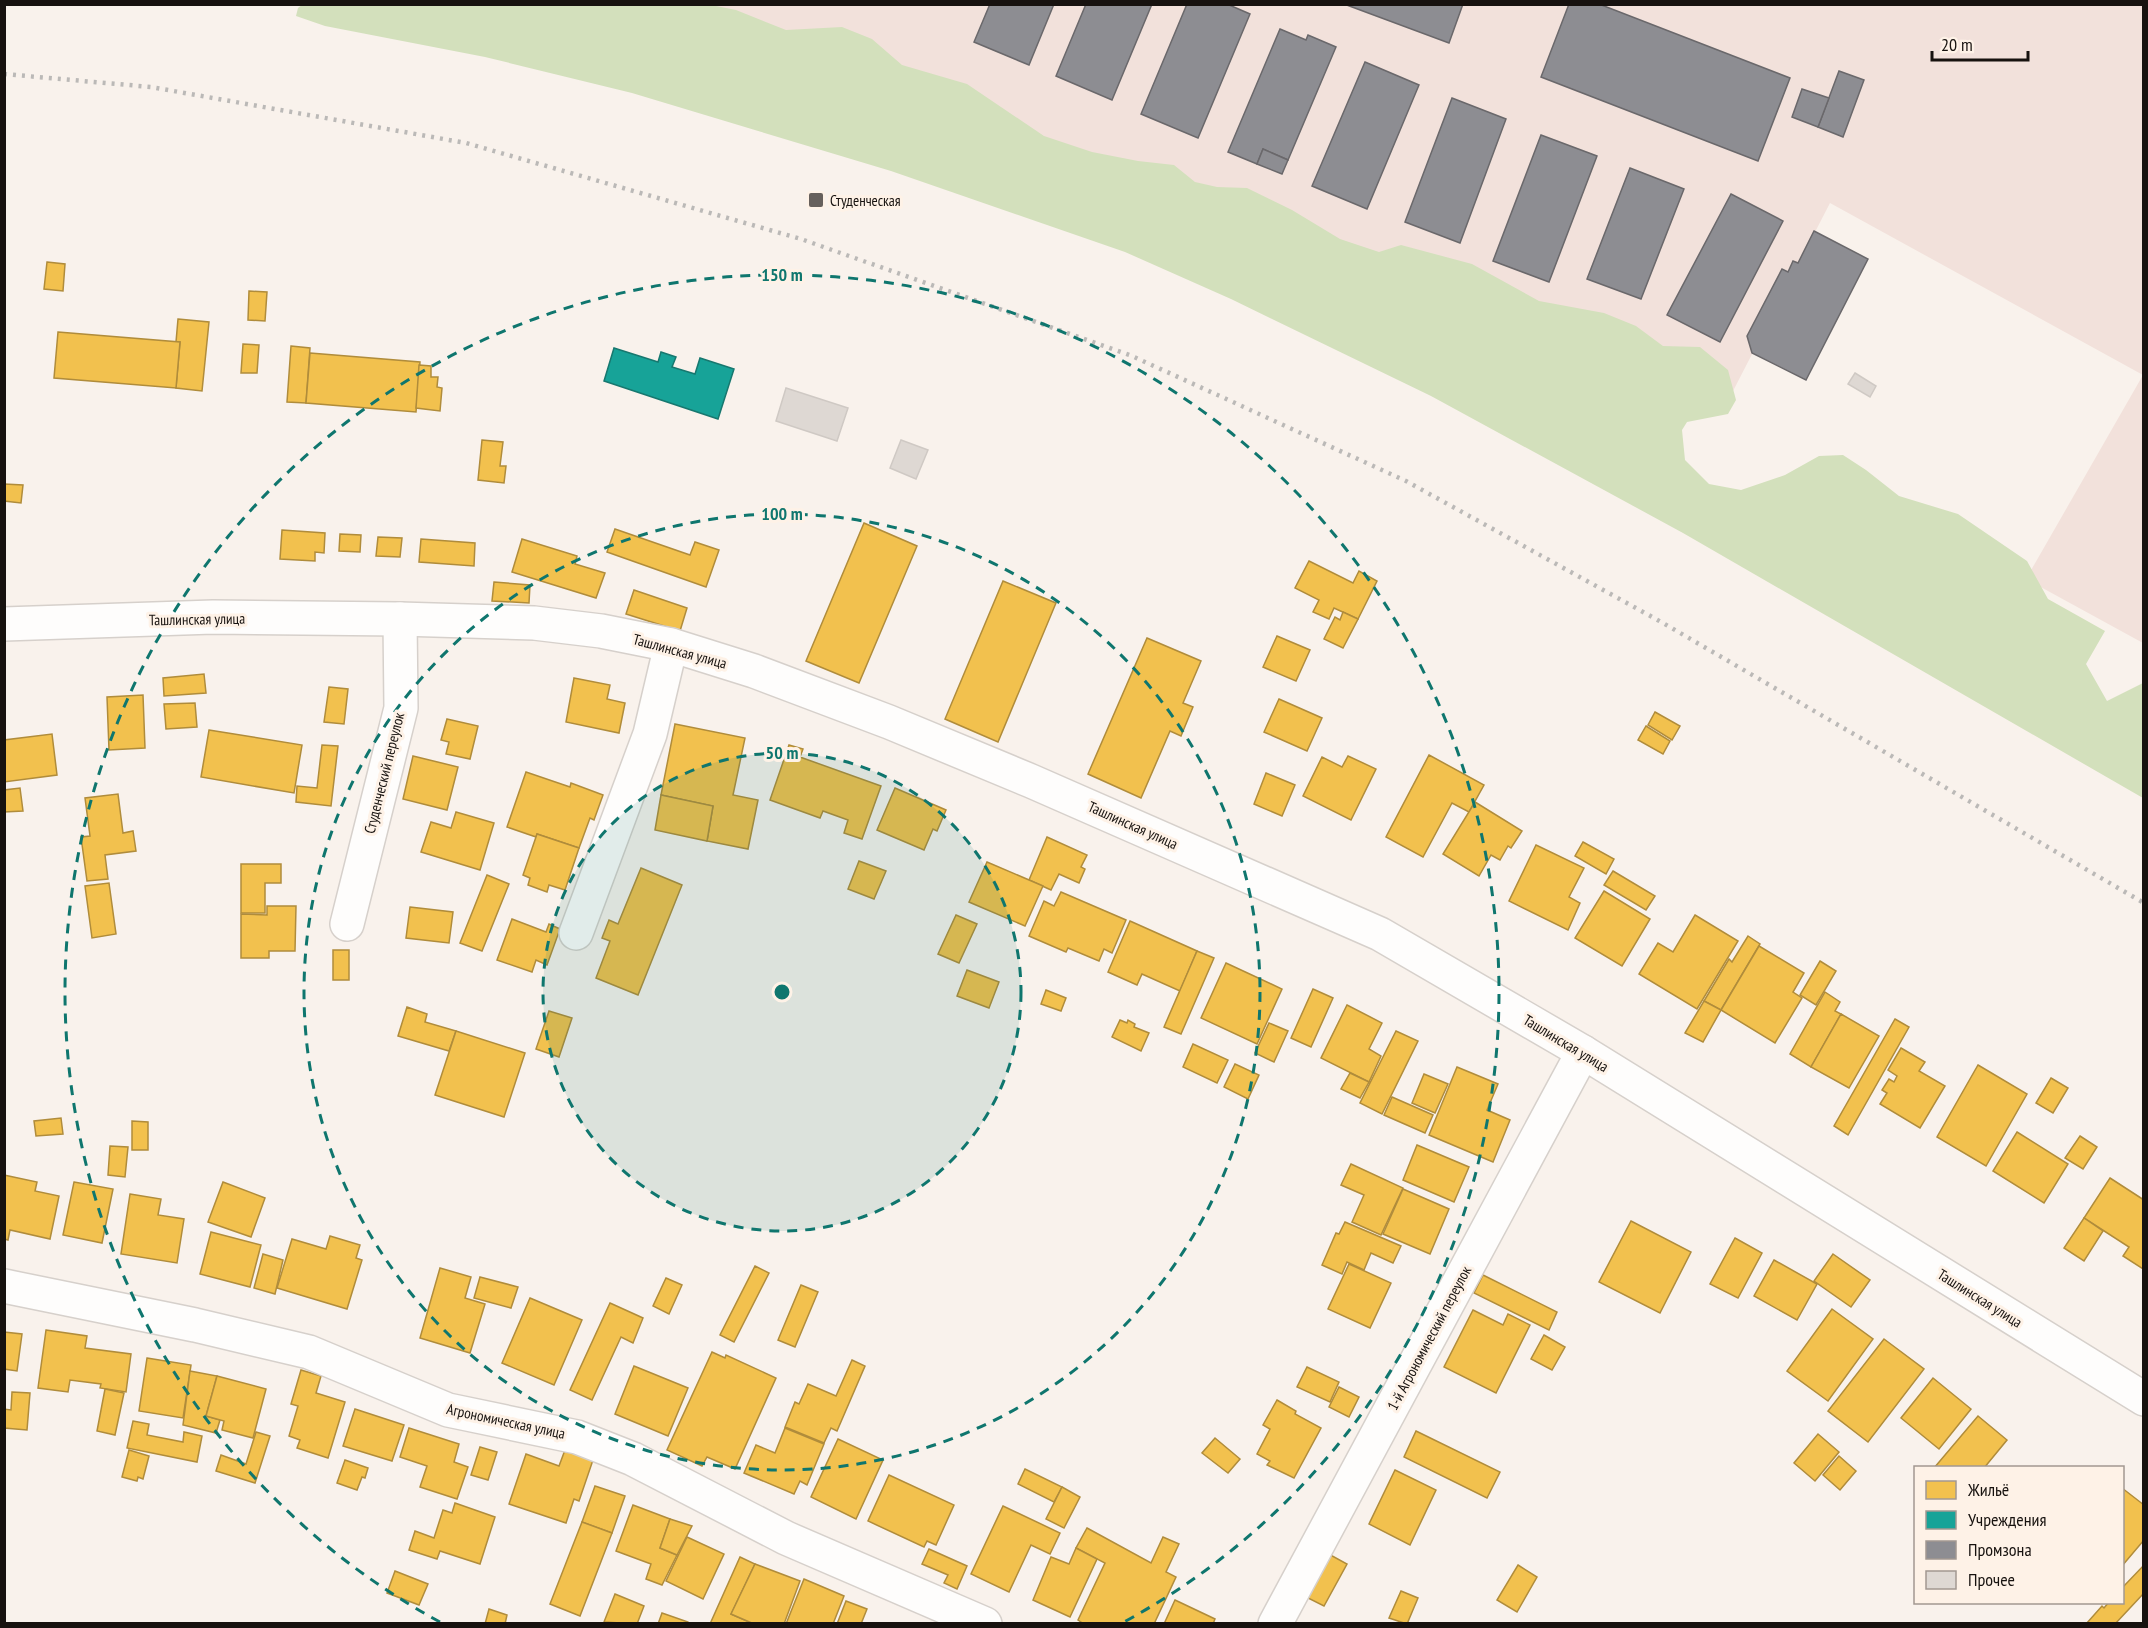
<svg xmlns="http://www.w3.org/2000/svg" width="2148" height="1628" font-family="'PT Sans Narrow',sans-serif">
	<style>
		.industrial { fill: #f2e1db }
		.forest { fill: #d3e0bc }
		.homes { fill: #f2c14e; stroke: #b08c3b; stroke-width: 1.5 }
		.public { fill: #17a398; stroke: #17786f; stroke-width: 1.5 }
		.industry { fill: #8d8d92; stroke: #6a686b; stroke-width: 1.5 }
		.building { fill: #ded8d3; stroke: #cfc9c4; stroke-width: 1.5 }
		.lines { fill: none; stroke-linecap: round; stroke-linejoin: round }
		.minor-casing { stroke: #d6d0cb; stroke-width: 36 }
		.minor { stroke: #fefdfc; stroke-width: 33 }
		.rail { stroke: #bbb9b7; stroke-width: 4.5; stroke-dasharray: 3 6; stroke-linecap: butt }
		.ring { fill: none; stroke: #0f766e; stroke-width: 3; stroke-dasharray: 10 8 }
		.poi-dot { fill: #66605c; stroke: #fef2e7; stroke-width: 2 }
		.labels { text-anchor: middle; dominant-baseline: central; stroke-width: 6; stroke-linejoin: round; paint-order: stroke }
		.poi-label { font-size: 15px; fill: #17120f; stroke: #fef2e7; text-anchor: start }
		.street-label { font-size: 15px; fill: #17120f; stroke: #fef2e7 }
		.centre { fill: #0f766e; stroke: #fef2e7; stroke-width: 3 }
		.ring-label { font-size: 18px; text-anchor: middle; font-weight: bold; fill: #0f766e; stroke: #fef2e7; stroke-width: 6; stroke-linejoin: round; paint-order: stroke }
	</style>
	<rect width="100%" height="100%" fill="#f9f2ec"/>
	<!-- industrial -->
	<polygon class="industrial" points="608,5 2143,5 2143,643 2026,579 2143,375 1830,203 1733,391"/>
	<!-- forest -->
	<polygon class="forest" points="303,4 706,4 736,10 786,30 842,27 872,39 902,65 967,84 1044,136 1092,152 1138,161 1174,165 1195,182 1217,187 1247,188 1292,210 1340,239 1379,252 1401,245 1472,264 1539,301 1604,313 1636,326 1663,346 1700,347 1728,370 1736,400 1728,414 1687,422 1682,430 1685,460 1709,484 1741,490 1785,475 1819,456 1843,455 1866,470 1899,496 1958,514 2027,561 2048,599 2105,631 2086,664 2107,701 2143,683 2143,798 1683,533 1431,396 1231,299 1125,252 891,171 632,93 485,57 325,26 296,16 298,8"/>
	<!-- homes -->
	<g class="homes">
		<polygon points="47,262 65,264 63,291 44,289"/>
		<polygon points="249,291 267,292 265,321 248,320"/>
		<polygon points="178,319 209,322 202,391 176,388 180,342 176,342"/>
		<polygon points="58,332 180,342 176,388 54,378"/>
		<polygon points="243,344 259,345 257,373 241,373"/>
		<polygon points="291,346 310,348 306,403 287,402"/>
		<polygon points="310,353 420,362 416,412 306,403"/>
		<polygon points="419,365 431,366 431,377 438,377 437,387 442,388 440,411 416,408"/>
		<polygon points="482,440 503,442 500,466 506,466 504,483 478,480"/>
		<polygon points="4,484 23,485 21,503 4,501"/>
		<polygon points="864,523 917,546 859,683 806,661"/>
		<polygon points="615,529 690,555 695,542 719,550 706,587 607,552"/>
		<polygon points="282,530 325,533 324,553 315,552 315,561 280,559"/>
		<polygon points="340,534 361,535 360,552 339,551"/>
		<polygon points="378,537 402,538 400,557 376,556"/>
		<polygon points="421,539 475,543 474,566 419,562"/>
		<polygon points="522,539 577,556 575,564 605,573 596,598 512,572"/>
		<polygon points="1309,561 1353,583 1359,571 1377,581 1358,619 1334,608 1329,619 1313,612 1319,600 1295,588"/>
		<polygon points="1003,581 1056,603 998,742 945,719"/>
		<polygon points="494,582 530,585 529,603 492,601"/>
		<polygon points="634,590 687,608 680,631 626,614"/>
		<polygon points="1343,612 1358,619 1343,648 1324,639 1335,617 1340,620"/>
		<polygon points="1277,636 1310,650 1296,681 1263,667"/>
		<polygon points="1147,638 1201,661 1183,703 1193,707 1181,736 1170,731 1141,798 1088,774"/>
		<polygon points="204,674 206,693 164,696 163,678"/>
		<polygon points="574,678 610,685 607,699 625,703 619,733 566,722"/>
		<polygon points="329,687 348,689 344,724 324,722"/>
		<polygon points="143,695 145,748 109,750 107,697"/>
		<polygon points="1279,699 1322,718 1307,751 1264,732"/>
		<polygon points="195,703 197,727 166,729 164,704"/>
		<polygon points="1655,712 1680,726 1672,740 1648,725"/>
		<polygon points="447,719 478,726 470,759 446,754 449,742 441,740"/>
		<polygon points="675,724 745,738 733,795 758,800 748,849 707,841 713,806 661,795"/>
		<polygon points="1646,726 1670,741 1663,754 1638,740"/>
		<polygon points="209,730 302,745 294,793 201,777"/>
		<polygon points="52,734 57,775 4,782 4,740"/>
		<polygon points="322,745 338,746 331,806 296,802 297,786 317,788"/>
		<polygon points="789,745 803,749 800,757 881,786 862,839 844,833 848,820 823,811 820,818 770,800"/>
		<polygon points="1429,755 1484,785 1469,812 1452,803 1423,857 1386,837"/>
		<polygon points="413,756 458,767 447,810 403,799"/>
		<polygon points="1348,756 1376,769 1351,820 1303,796 1322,757 1342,767"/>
		<polygon points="526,772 570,787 571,783 603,795 594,820 590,818 579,848 537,834 536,837 507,827"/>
		<polygon points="1266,773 1295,785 1282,816 1254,804"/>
		<polygon points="20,788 23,811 4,812 4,790"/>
		<polygon points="895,788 946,810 937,831 933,829 924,850 877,830"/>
		<polygon points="118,794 123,833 133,831 136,851 105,855 108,879 87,881 81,837 90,836 85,798"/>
		<polygon points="661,795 713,806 707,841 655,830"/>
		<polygon points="1475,802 1522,831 1511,848 1508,846 1500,860 1491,855 1479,876 1443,854"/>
		<polygon points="456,812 494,823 480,870 421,852 431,822 451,828"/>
		<polygon points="537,834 579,848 565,890 549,885 547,892 528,885 530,878 523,875"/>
		<polygon points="1047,837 1087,855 1081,867 1085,869 1079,883 1059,874 1051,890 1029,880"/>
		<polygon points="1583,842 1614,859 1606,874 1575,856"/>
		<polygon points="1536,845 1584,868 1569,897 1580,903 1568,930 1509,901"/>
		<polygon points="859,861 886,871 874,899 848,889"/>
		<polygon points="987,862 1043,886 1025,926 969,902"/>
		<polygon points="241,864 281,864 281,883 265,883 265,913 241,913"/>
		<polygon points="641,868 682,885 638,995 596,978 610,941 602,938 609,920 618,924"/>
		<polygon points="1613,871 1655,896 1646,910 1604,885"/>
		<polygon points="487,875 509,884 482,951 460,943"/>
		<polygon points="109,883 116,934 92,938 85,886"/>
		<polygon points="1604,891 1650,919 1622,966 1575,938"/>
		<polygon points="1061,892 1126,920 1112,953 1104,949 1099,961 1068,948 1066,952 1029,936 1044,901 1054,906"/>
		<polygon points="267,906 296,906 295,951 269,951 269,958 241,958 241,914 267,915"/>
		<polygon points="410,907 453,912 449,943 406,938"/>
		<polygon points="956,915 977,924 959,963 938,954"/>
		<polygon points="1695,915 1738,941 1697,1009 1639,974 1658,943 1673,952"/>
		<polygon points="512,919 546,932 549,924 560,929 547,965 536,960 532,972 497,960"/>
		<polygon points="1130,921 1197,951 1180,991 1142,974 1137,985 1108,972"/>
		<polygon points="1748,936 1760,944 1721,1010 1704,1001 1729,959 1732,962"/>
		<polygon points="1759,946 1804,973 1793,992 1802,998 1775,1043 1721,1010"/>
		<rect x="333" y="950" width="16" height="30"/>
		<polygon points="1197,951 1214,958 1181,1034 1164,1027"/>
		<polygon points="1820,961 1836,971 1816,1005 1800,995"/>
		<polygon points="1226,963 1282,989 1257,1044 1201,1018"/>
		<polygon points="967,970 999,982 989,1008 957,996"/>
		<polygon points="1313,989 1333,998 1311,1047 1291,1038"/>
		<polygon points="1046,990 1066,998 1061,1011 1041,1004"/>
		<polygon points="1825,992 1840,1002 1835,1011 1841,1014 1811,1067 1790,1054"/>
		<polygon points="1704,1001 1721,1010 1703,1042 1685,1033"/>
		<polygon points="1347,1005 1382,1023 1369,1049 1381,1056 1369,1082 1321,1058"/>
		<polygon points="407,1007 427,1014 425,1022 456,1031 449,1051 398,1036"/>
		<polygon points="549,1011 572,1018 559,1057 536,1049"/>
		<polygon points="1841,1014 1879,1036 1849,1088 1811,1067"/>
		<polygon points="1895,1019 1909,1027 1848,1135 1834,1126"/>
		<polygon points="1120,1020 1127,1023 1128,1020 1135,1024 1134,1027 1149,1033 1141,1051 1112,1037"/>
		<polygon points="1269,1023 1288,1031 1274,1062 1255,1053"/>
		<polygon points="456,1031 525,1053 504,1117 435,1095"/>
		<polygon points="1396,1031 1418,1041 1382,1114 1360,1103"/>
		<polygon points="1193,1044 1228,1060 1217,1083 1183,1067"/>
		<polygon points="1901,1048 1925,1062 1919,1071 1945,1086 1920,1128 1880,1104 1887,1093 1882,1090 1889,1079 1894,1082 1897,1076 1888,1070"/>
		<polygon points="1235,1064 1259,1075 1248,1099 1224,1087"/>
		<polygon points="1978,1065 2027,1094 1986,1166 1937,1137"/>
		<polygon points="1457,1067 1498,1084 1487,1110 1510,1120 1493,1162 1429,1135"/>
		<polygon points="1350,1073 1369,1082 1360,1098 1341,1089"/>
		<polygon points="1424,1074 1448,1084 1435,1113 1412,1103"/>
		<polygon points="2051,1078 2068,1088 2053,1113 2036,1103"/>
		<polygon points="1392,1097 1433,1115 1425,1133 1384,1115"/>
		<polygon points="61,1118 63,1134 36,1136 34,1121"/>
		<polygon points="132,1121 148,1122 148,1150 132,1150"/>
		<polygon points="2017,1132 2068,1164 2044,1203 1993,1171"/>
		<polygon points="2080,1136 2097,1147 2083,1169 2065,1158"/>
		<polygon points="1417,1145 1469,1167 1454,1202 1403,1180"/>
		<polygon points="110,1146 128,1147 125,1177 108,1175"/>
		<polygon points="1351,1164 1403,1188 1381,1235 1352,1222 1364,1195 1341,1185"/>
		<polygon points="4,1175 37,1182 35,1191 59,1196 50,1239 10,1230 8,1240 4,1239"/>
		<polygon points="2110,1178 2144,1200 2143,1269 2123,1256 2129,1247 2084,1218"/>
		<polygon points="74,1182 113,1189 102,1243 63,1235"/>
		<polygon points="223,1182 265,1198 251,1237 208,1222"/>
		<polygon points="1403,1189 1449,1209 1430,1254 1383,1234"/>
		<polygon points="130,1194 161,1199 158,1215 184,1219 177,1263 121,1254"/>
		<polygon points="2084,1218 2103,1231 2084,1261 2064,1248"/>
		<polygon points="1631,1221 1691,1252 1660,1313 1599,1282"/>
		<polygon points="1345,1222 1401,1246 1393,1263 1371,1253 1364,1270 1347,1262 1342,1274 1322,1265 1336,1233 1339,1234"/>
		<polygon points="211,1232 261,1245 250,1287 200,1274"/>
		<polygon points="330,1236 360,1245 356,1258 362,1260 347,1309 277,1288 292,1239 326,1249"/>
		<polygon points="1735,1238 1762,1253 1738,1298 1710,1284"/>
		<polygon points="263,1254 283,1260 275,1294 254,1288"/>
		<polygon points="1833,1254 1870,1280 1851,1307 1814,1281"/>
		<polygon points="1774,1260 1817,1284 1797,1320 1754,1296"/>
		<polygon points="1349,1264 1391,1283 1370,1328 1328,1309"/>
		<polygon points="755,1266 769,1273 734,1342 720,1335"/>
		<polygon points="440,1268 471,1277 465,1298 485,1304 470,1353 420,1338"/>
		<polygon points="1483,1275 1557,1312 1549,1330 1474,1293"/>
		<polygon points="480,1277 518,1287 511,1308 474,1298"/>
		<polygon points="666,1278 682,1285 669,1314 653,1306"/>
		<polygon points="801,1285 818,1292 795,1347 778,1340"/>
		<polygon points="530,1298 582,1320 554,1385 502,1363"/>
		<polygon points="610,1303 643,1318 633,1343 621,1337 592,1400 570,1390"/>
		<polygon points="1832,1309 1873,1339 1828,1401 1787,1371"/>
		<polygon points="1473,1310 1503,1325 1508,1314 1530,1325 1496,1393 1444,1367"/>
		<polygon points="46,1330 87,1336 85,1348 131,1354 126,1392 100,1388 101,1384 70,1380 68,1392 38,1388"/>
		<polygon points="4,1332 22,1334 17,1371 4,1369"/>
		<polygon points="1544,1335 1565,1347 1552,1370 1531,1359"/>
		<polygon points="1884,1339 1924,1369 1868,1442 1828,1411"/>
		<polygon points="712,1352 725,1358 726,1355 776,1378 735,1469 707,1457 702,1466 667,1450"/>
		<polygon points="147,1358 191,1365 183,1418 139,1411"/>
		<polygon points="852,1360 865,1366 837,1431 831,1428 824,1443 785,1427 795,1402 799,1404 808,1384 836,1396"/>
		<polygon points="634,1366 688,1388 668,1436 615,1414"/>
		<polygon points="1307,1367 1339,1382 1330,1402 1297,1387"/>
		<polygon points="301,1370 321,1376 316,1393 345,1402 328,1458 297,1448 300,1440 289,1436 298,1406 291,1404"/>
		<polygon points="190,1371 217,1376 206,1416 220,1420 216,1433 183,1425"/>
		<polygon points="217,1376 266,1389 253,1438 222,1430 224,1421 206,1416"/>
		<polygon points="1933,1378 1971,1409 1939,1449 1901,1418"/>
		<polygon points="1339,1387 1359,1397 1349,1417 1329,1407"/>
		<polygon points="105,1389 124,1393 115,1435 97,1431"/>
		<polygon points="12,1392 30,1393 27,1430 4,1428 4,1409 11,1410"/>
		<polygon points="1277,1400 1296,1411 1295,1414 1321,1428 1294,1478 1267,1465 1270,1461 1257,1454 1270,1429 1263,1425"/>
		<polygon points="355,1409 404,1425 392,1461 343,1446"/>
		<polygon points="1978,1416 2007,1440 1984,1468 1934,1468"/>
		<polygon points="133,1421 149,1424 147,1435 183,1442 184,1432 202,1436 197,1462 127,1448"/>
		<polygon points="409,1428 459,1444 454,1462 468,1467 457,1499 420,1487 427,1466 400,1457"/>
		<polygon points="785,1428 824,1444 807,1485 800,1481 794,1494 744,1473 756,1445 775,1453"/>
		<polygon points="1416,1431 1500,1472 1487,1498 1404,1457"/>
		<polygon points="256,1432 270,1436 255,1483 216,1471 221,1455 246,1464"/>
		<polygon points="1818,1434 1839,1452 1815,1481 1794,1463"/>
		<polygon points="1215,1438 1240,1459 1228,1473 1202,1453"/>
		<polygon points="838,1439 883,1460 856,1519 811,1497"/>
		<polygon points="480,1447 497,1452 488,1480 471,1475"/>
		<polygon points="129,1450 149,1456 143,1479 138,1477 137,1481 122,1477"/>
		<polygon points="565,1450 593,1460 579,1501 574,1499 566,1523 509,1504 526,1454 559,1466"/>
		<polygon points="1839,1456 1856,1471 1840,1490 1823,1475"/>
		<polygon points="345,1460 368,1468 365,1478 362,1477 357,1490 337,1483"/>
		<polygon points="1025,1469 1062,1487 1054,1502 1018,1484"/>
		<polygon points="1395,1470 1436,1490 1410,1545 1369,1524"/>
		<polygon points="889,1475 954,1505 936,1545 927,1541 924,1547 868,1521"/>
		<polygon points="595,1486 625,1496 612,1533 582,1522"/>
		<polygon points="1062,1487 1080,1497 1064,1528 1046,1519"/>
		<polygon points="2122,1488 2144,1505 2144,1540 2122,1566"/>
		<polygon points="455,1503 495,1517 480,1564 440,1551 437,1559 409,1550 415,1531 434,1538 443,1510 452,1513"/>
		<polygon points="633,1505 670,1519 660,1548 677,1555 662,1585 646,1579 651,1564 616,1551"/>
		<polygon points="1003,1506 1060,1533 1050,1554 1031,1545 1009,1592 971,1574"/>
		<polygon points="670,1519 692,1526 677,1555 660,1548"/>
		<polygon points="582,1522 612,1533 580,1616 550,1604"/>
		<polygon points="1087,1528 1151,1563 1163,1537 1179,1544 1166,1572 1176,1577 1154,1624 1084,1624 1078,1620 1105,1563 1076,1548"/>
		<polygon points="687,1537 724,1554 703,1599 666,1581"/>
		<polygon points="1076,1548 1097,1559 1070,1617 1033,1600 1051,1557 1069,1564"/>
		<polygon points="929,1549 967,1566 957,1589 944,1583 948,1575 922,1564"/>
		<polygon points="1325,1552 1347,1564 1324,1606 1302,1595"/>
		<polygon points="740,1557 755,1564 731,1614 754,1624 710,1624"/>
		<polygon points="755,1564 800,1581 784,1624 754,1624 731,1614"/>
		<polygon points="1518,1565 1537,1577 1517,1612 1497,1600"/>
		<polygon points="2144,1565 2144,1593 2115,1624 2086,1624 2102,1606 2104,1608 2109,1602 2122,1602 2122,1588"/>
		<polygon points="395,1571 428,1584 419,1605 387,1593"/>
		<polygon points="804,1579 844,1596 833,1624 786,1624"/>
		<polygon points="1401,1591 1418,1598 1407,1624 1389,1618"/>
		<polygon points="615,1594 644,1606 637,1624 604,1622"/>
		<polygon points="1175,1600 1215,1619 1213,1624 1164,1624"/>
		<polygon points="846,1601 867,1609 861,1624 837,1624"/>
		<polygon points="489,1609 507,1615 505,1624 485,1624"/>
		<polygon points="662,1613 688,1622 688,1624 658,1624"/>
	</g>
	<!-- public -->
	<polygon class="public" points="614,348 658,362 661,352 676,357 672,367 695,374 700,358 734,369 718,419 604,381"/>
	<!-- industry -->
	<g class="industry">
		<polygon points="990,4 1054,4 1029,65 974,42"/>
		<polygon points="1086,4 1152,4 1112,100 1056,76"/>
		<polygon points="1187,4 1227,4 1250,14 1198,138 1141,114"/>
		<polygon points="1344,4 1463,4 1449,43"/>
		<polygon points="1569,4 1599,4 1790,78 1758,161 1541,77"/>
		<polygon points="1280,29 1306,40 1308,35 1336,47 1288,160 1263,149 1257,164 1228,152"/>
		<polygon points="1365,62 1419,85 1367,209 1312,186"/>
		<polygon points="1839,71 1864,80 1843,137 1818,127"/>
		<polygon points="1802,89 1829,98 1818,127 1792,117"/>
		<polygon points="1452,98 1506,119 1460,243 1405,222"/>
		<polygon points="1541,135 1597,156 1549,282 1493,261"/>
		<polygon points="1263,149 1288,160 1282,174 1257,164"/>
		<polygon points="1630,168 1684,189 1641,299 1587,279"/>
		<polygon points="1731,194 1783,221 1720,342 1667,315"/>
		<polygon points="1814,231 1868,259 1806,380 1752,353 1747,336 1782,269 1788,272 1793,261 1798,263"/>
	</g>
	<!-- building -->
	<g class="building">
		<polygon points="1855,373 1876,386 1870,397 1848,384"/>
		<polygon points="786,388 848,408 837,441 776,421"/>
		<polygon points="901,440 928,450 916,479 890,468"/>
	</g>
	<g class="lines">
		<!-- minor casing -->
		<g class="minor-casing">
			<g id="minor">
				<polyline points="4,624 213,617 400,619 534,623 601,631 671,645 754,671 889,722 1031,781 1380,934 1583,1052 2144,1399"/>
				<polyline points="347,924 401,708 400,619"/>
				<polyline points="576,933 650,734 671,645"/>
				<polyline points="4,1286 195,1325 309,1352 448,1410 577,1437 633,1459 786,1538 985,1624"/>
				<polyline points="1275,1624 1583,1052"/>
			</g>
		</g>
		<!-- minor -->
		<use href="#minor" class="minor"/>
		<!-- rail -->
		<polyline class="rail" points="4,74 151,87 466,143 801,239 1132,356 1406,481 1663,623 2144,903"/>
	</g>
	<!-- distance rings -->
	<circle cx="782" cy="992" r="239" fill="#0f766e" fill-opacity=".12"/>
	<g class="ring">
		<circle cx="782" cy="992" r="239"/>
		<circle cx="782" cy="992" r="478"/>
		<path d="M440 1622A717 717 0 1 1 1124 1622"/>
	</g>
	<!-- markers -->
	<rect class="poi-dot" x="808" y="192" width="16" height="16" rx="3"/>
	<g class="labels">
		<!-- poi labels -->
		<g class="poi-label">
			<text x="830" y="200">Студенческая</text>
		</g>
		<!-- street labels -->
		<g class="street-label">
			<text transform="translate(197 619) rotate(-1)">Ташлинская улица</text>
			<text transform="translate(680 651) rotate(15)">Ташлинская улица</text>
			<text transform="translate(384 773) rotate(-76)">Студенческий переулок</text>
			<text transform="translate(1133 825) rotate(24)">Ташлинская улица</text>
			<text transform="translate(1566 1043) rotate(31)">Ташлинская улица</text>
			<text transform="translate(1980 1298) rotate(32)">Ташлинская улица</text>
			<text transform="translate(1429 1338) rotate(-62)">1-й Агрономический переулок</text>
			<text transform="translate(506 1421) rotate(12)">Агрономическая улица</text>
		</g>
	</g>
	<circle cx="782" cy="992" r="9" class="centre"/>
	<g class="ring-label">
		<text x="782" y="281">150 m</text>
		<text x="782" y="520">100 m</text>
		<text x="782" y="759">50 m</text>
	</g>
	<!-- border -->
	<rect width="2148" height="1628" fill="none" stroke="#17120f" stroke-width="12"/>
	<!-- legend -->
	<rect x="1914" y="1466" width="210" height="138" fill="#fef2e7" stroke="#a29891" stroke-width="1.5"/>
	<rect x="1926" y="1481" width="30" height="18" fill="#f2c14e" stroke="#a29891" stroke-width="1.5"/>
	<text x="1968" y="1496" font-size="18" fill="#17120f">Жильё</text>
	<rect x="1926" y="1511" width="30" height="18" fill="#17a398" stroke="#a29891" stroke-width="1.5"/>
	<text x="1968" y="1526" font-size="18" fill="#17120f">Учреждения</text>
	<rect x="1926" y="1541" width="30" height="18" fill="#8d8d92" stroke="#a29891" stroke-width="1.5"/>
	<text x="1968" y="1556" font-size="18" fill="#17120f">Промзона</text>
	<rect x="1926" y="1571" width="30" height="18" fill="#ded8d3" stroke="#a29891" stroke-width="1.5"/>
	<text x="1968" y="1586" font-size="18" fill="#17120f">Прочее</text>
	<!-- scale -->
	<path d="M1932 51v9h96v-9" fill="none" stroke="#17120f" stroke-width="3"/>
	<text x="1941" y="51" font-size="18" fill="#17120f" stroke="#fef2e7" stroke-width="4.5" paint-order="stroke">20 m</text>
</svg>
